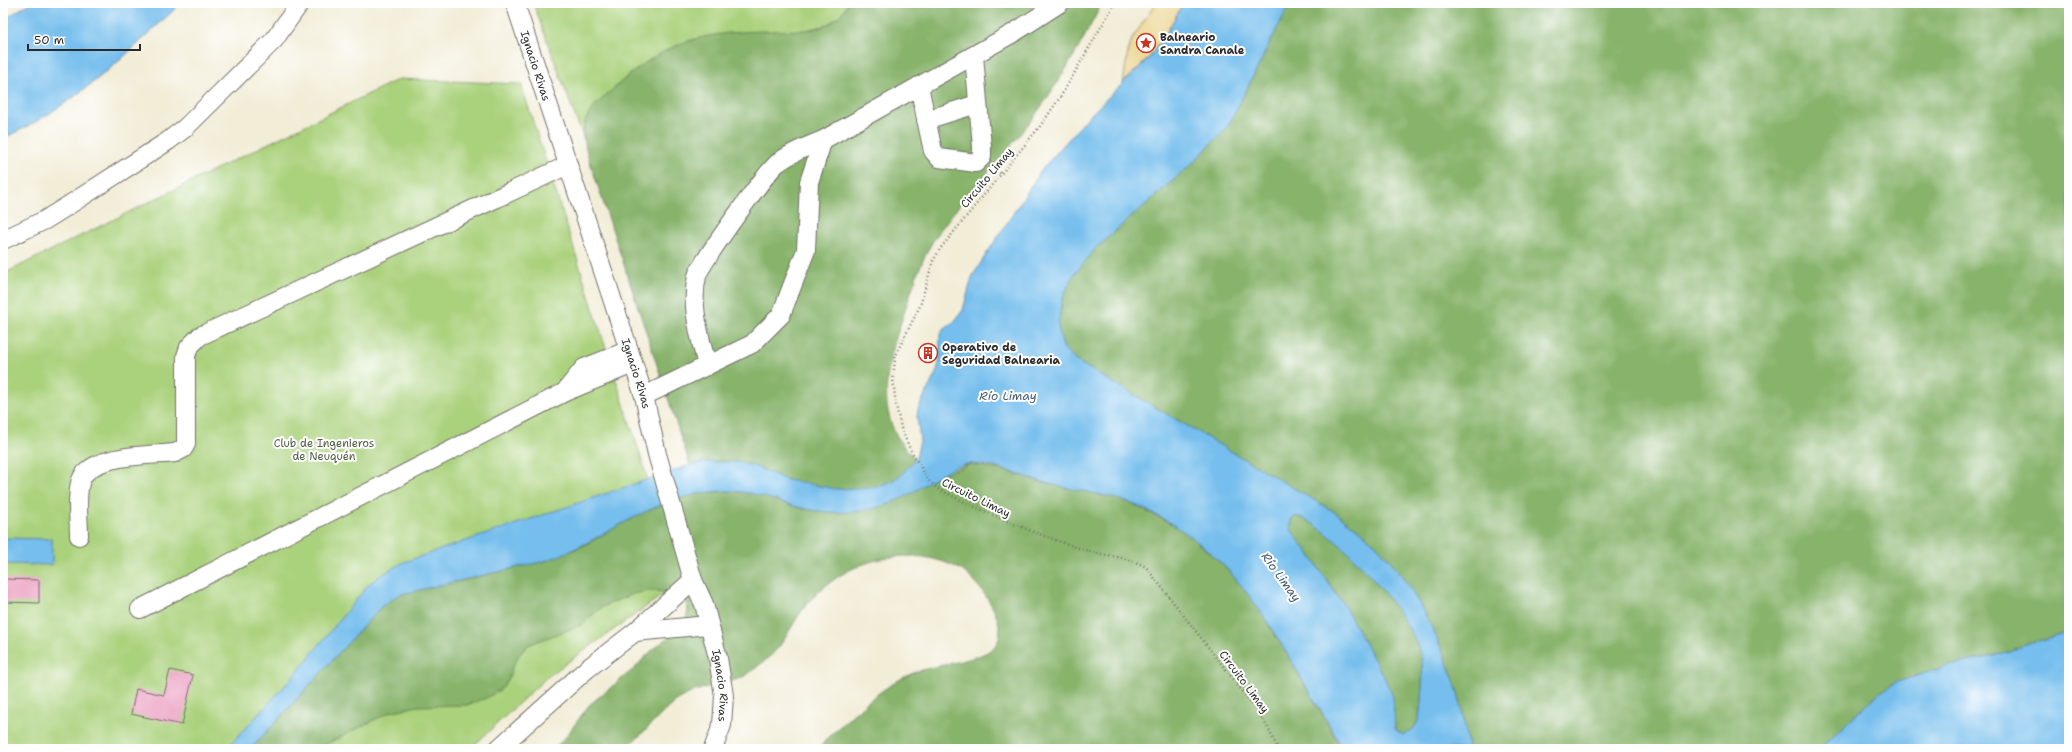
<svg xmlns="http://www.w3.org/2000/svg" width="2072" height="752" font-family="'Shantell Sans',sans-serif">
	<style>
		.green { fill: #aad17b; stroke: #6a7e53 }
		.forest { fill: #87b36b; stroke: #596f4b }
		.sand { fill: #eeda9e; stroke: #8c8264 }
		.water { fill: #74beed; stroke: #50748c; fill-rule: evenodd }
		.building { fill: #eb9dc0 }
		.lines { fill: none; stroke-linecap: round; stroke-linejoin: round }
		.minor-casing { stroke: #716f67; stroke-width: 20 }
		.path { stroke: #716f67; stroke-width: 2.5; stroke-dasharray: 1 3; stroke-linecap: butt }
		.minor { stroke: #fff; stroke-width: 18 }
		.labels { text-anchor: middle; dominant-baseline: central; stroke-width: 4; stroke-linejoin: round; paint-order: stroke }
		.poi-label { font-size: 11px; font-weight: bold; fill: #2b2b2b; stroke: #fff; text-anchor: start }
		.street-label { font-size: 11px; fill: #2b2b2b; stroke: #fff }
		.park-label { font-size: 11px; fill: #515d43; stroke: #fff }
		.water-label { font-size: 12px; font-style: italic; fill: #455e6f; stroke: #fff }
	</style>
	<rect width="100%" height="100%" fill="#fff"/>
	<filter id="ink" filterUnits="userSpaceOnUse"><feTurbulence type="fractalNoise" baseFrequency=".025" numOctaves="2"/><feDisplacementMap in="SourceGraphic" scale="8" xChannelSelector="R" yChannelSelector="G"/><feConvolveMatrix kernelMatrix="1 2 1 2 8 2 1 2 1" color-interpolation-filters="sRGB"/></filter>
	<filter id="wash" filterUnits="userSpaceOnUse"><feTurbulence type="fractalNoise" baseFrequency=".012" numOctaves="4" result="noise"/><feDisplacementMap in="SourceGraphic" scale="16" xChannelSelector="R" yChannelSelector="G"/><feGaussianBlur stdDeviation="0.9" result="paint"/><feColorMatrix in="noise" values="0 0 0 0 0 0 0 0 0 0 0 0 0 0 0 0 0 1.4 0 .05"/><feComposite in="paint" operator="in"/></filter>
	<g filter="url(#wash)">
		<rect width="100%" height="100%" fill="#f2edd7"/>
		<!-- green -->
		<g class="green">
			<path d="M533,3h315c-8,19 -26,24 -44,27l-221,98 1,12z"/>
			<polygon points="399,79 521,84 681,582 547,677 470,749 3,749 3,274"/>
		</g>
		<!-- forest -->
		<g class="forest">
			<path d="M848,3h254c-18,37 -42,78 -66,111 -32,44 -74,82 -103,127 -13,21 -20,46 -28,69 -17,51 -36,108 11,149 -4,5 -9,11 -14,16 -28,23 -83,14 -115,5 -17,-5 -35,-16 -52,-18 -15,-2 -31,0 -45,3l-102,-309c-10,-35 -2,-44 25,-67 24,-22 50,-41 82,-50 27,-7 54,-8 82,-8 14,-1 31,0 45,-4 10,-3 22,-14 26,-24z"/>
			<path d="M1290,3h779v628l-76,25 -48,11 -66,26 -60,56h-351c-3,-23 -6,-47 -14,-68 -16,-45 -41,-97 -74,-132 -14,-15 -30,-26 -47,-38l-257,-150 -13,-14 -5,-20 4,-28 11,-23 23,-28 98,-86 34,-36z"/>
			<path d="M970,464l32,6 40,12 73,16 20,7 48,25 38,33 27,29 39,62 55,95h-523l8,-11c26,-23 53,-51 86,-65 20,-8 66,-12 80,-25 22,-20 -16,-70 -35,-80 -49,-25 -111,-9 -147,32 -13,13 -20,30 -30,44 -7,10 -19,19 -29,27 -17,14 -41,12 -61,22 -5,2 -12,5 -16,9 -14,11 -41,44 -56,47 -19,3 -46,0 -66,0l12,-11 24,-33 46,-37 14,-15 36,-30 3,-12 -2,-9 -6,-7 -11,-3 -20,-1 -16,3 -31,13 -21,18 -53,20 -9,10 -7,13 -4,12 -8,10 -14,8 -19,7 -50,1 -27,6 -73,37h-66l130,-142 17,-12 147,-34 40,-16 60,-35 49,-16 33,-3 16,1 14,2 46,15 20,2 91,-20 27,-17z"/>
			<path d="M1297,516c41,14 115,99 124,141 3,14 1,29 0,43 -1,15 -2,30 -18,35l-6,-3 -2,-3 -2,-32 -7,-16 -43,-77 -38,-56 -14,-18v-11z"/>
		</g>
		<!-- sand -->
		<polygon class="sand" points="1156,3 1183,3 1167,32 1148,59 1123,82 1128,52 1132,39"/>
		<!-- water -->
		<g class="water">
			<path d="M30,3h151c-53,51 -110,106 -178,135v-118z"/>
			<path d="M1183,3h107l-62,123 -34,36 -98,86 -23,28 -11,23 -4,28 5,20 13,14 257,150c17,12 33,23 47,38 33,35 58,87 74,132 8,21 11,45 14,68h-126c-12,-26 -29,-50 -43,-75 -45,-76 -78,-131 -162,-168 -26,-12 -56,-14 -83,-21 -26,-6 -57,-21 -84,-21 -20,1 -39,17 -55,27 -15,9 -32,16 -49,19 -25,5 -55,2 -80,-6 -20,-7 -39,-13 -60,-13 -74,2 -116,48 -181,70l-147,34 -17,12 -130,142h-25l66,-71 76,-93 11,-9 25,-14 286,-97 17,-3h29l16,3 35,15 50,9 37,-2 16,-5 11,-7 15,-17 4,-17 -3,-24 1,-8 19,-38 2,-8 1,-29 3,-4 11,-8 9,-12 9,-33 10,-16 61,-93 48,-54 57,-55 19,-27zM1297,516c40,14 115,100 124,141 3,14 1,29 0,43 -1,15 -2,30 -18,35l-8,-6 -2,-33 -7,-15 -43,-77 -38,-56 -14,-18v-11z"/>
			<polygon points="3,538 52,539 52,565 3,564"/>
			<polygon points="2069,631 2069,749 1819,749 1879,693 1897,682 1945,667 1993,656"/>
		</g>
		<g id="blocks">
			<!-- building -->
			<g class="building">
				<polygon points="3,579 39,580 39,603 3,602"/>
				<polygon points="170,670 193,675 182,725 131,714 136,689 164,695"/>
			</g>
		</g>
	</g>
	<g filter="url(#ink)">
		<use href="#blocks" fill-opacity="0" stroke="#716f67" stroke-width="1"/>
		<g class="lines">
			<!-- minor casing -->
			<g class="minor-casing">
				<g id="minor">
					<path id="s1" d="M515,3l129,393 13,58 36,126 11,24 14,54 6,38 -2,29 -9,24"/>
					<polyline points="919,86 933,151 939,158 976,163 982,157 982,147 974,56"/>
					<polyline points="926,120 977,104"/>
					<polyline points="3,240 45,220 69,205 168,141 185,128 274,40 300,3"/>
					<path d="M707,366c-7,-30 -17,-60 -10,-90 3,-12 71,-107 82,-114 13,-10 29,-16 44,-22l192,-108 45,-29"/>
					<polyline points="567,389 584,368 629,350"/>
					<polyline points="644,396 752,344 781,315 806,250 809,182 823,140"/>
					<path d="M79,536c0,-17 -3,-37 1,-53 7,-30 71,-27 95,-30l8,-4 3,-5v-88l3,-9 11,-11 368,-171"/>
					<polyline points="140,609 565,392 633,364"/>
					<polyline points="635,632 708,625"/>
					<polyline points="498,749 587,669 635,632 693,580"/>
				</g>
			</g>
			<!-- path -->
			<g class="path">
				<path d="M1115,3l-54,93 -20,29 -101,124 -7,12 -13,45 -22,44 -3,9 -2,20 3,26 5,23 9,21 19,32 9,8c48,24 92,43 144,60 21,7 45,7 64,18l111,143 10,16 11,23"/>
				<polyline points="994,167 1001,174"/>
			</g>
			<!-- minor -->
			<use href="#minor" class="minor"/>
		</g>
	</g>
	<!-- icons -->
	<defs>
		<g id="sight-ring" transform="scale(1)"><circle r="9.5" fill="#fff" stroke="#c8321e" stroke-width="1.5"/><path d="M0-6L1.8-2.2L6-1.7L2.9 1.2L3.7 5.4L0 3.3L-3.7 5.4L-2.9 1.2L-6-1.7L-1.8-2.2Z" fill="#c8321e"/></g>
		<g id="building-ring" transform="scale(1)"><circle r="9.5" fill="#fff" stroke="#c8321e" stroke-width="1.5"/><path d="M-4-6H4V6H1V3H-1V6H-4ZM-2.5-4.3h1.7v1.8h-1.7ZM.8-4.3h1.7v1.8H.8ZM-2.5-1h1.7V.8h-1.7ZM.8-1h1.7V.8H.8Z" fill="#c8321e"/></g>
	</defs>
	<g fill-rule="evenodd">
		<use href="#sight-ring" x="1146" y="43"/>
		<use href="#building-ring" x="928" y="353"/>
	</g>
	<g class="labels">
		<!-- poi labels -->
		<g class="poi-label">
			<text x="1160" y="37">Balneario<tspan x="1160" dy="13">Sandra Canale</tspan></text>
			<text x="942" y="347">Operativo de<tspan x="942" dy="13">Seguridad Balnearia</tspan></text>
		</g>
		<!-- street labels -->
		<g class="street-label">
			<text stroke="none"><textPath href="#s1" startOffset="66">Ignacio Rivas</textPath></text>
			<text transform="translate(987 178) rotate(-50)">Circuito Limay</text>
			<text stroke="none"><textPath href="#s1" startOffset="390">Ignacio Rivas</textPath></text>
			<text transform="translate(976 498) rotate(26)">Circuito Limay</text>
			<text transform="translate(1244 682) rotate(53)">Circuito Limay</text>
			<text stroke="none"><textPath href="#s1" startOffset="714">Ignacio Rivas</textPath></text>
		</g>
		<!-- park labels -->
		<g class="park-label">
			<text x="324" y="443">Club de Ingenieros<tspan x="324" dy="13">de Neuquén</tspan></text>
		</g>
		<!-- water labels -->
		<g class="water-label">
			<text x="1008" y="396">Río Limay</text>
			<text transform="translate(1281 577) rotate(54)">Río Limay</text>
		</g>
	</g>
	<!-- margin -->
	<rect width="2072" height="752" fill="none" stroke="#fff" stroke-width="16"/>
	<!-- scale -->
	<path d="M28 44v6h112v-6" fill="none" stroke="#2b2b2b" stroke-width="2"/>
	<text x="34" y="44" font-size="12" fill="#2b2b2b" stroke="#ffffff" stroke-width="3" paint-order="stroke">50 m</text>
</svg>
